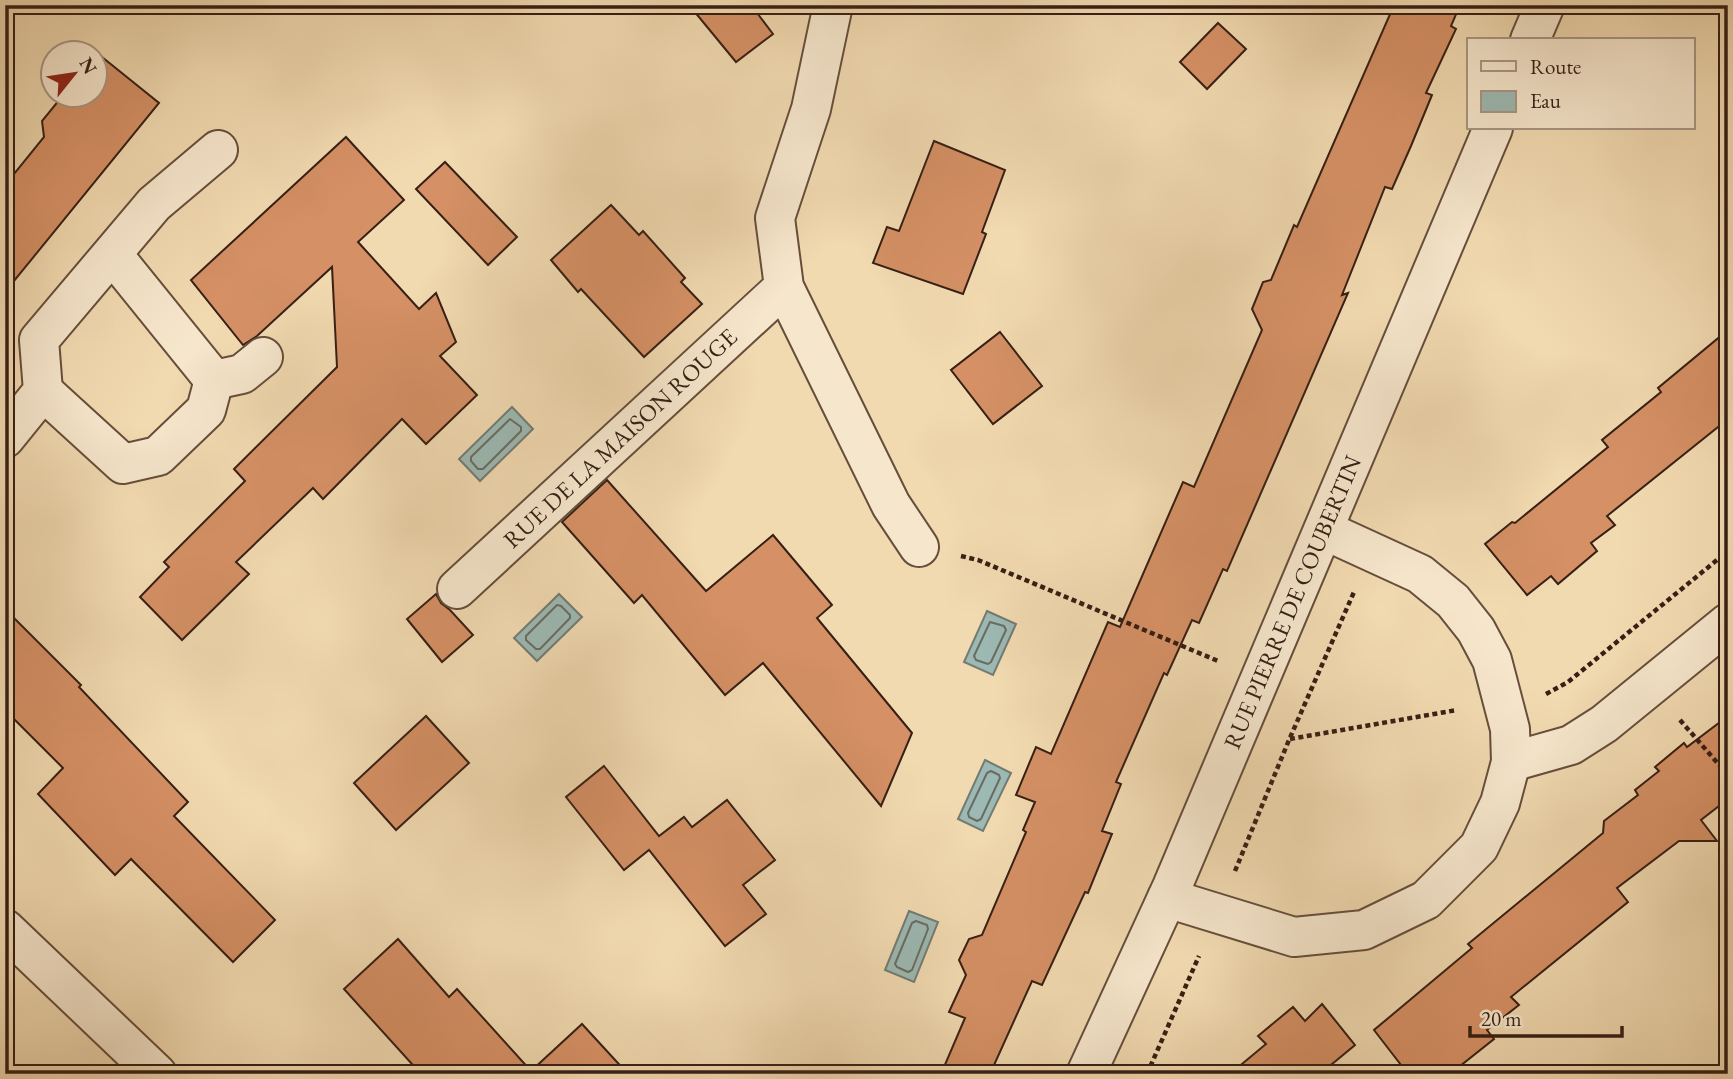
<svg xmlns="http://www.w3.org/2000/svg" width="1733" height="1079" font-family="'EB Garamond',serif">
	<style>
		.water { fill: #9cb9b3; stroke: #737b74; stroke-width: 2 }
		.lines { fill: none; stroke-linecap: round; stroke-linejoin: round }
		.shore { stroke: #696c64; stroke-width: 2 }
		.building { fill: #d59065; stroke: #361f15; stroke-width: 2 }
		.minor-casing { stroke: #654e3c; stroke-width: 42 }
		.path { stroke: #361f15; stroke-width: 4.5; stroke-dasharray: 5 3.5; stroke-linecap: butt }
		.minor { stroke: #f6e6cc; stroke-width: 38 }
		.labels { text-anchor: middle; dominant-baseline: central; stroke-width: 6; stroke-linejoin: round; paint-order: stroke }
		.street-label { font-size: 24px; fill: #361f15; stroke: #f6e6cc }
	</style>
	<rect width="100%" height="100%" fill="#f1d9b0"/>
	<filter id="stains"><feTurbulence type="fractalNoise" baseFrequency=".00286" numOctaves="4"/><feColorMatrix values="0 0 0 0 .2 0 0 0 0 .09 0 0 0 0 .02 0 0 0 .5 -.17"/></filter>
	<radialGradient id="worn" r=".72"><stop offset=".6" stop-color="#630" stop-opacity="0"/><stop offset="1" stop-color="#630" stop-opacity=".3"/></radialGradient>
	<!-- water -->
	<g class="water">
		<polygon points="512,407 533,429 480,481 459,459"/>
		<polygon points="559,594 582,617 537,661 514,638"/>
		<polygon points="987,611 1016,624 993,675 964,662"/>
		<polygon points="985,760 1011,773 983,831 958,819"/>
		<polygon points="909,911 938,922 914,982 885,970"/>
	</g>
	<g class="lines">
		<!-- shore -->
		<g class="shore">
			<polygon points="510,419 521,427 521,431 483,469 478,469 471,461 471,457"/>
			<polygon points="557,605 561,606 570,615 570,618 540,649 536,649 526,640 526,636"/>
			<polygon points="990,622 1004,626 1006,630 991,662 988,664 976,660 974,656"/>
			<polygon points="991,771 999,775 1000,778 981,819 977,821 969,817 968,813 987,773"/>
			<polygon points="916,921 927,925 928,929 912,970 908,972 897,967 895,964 912,923"/>
		</g>
	</g>
	<!-- building -->
	<g class="building">
		<polygon points="689,5 751,5 773,34 736,62"/>
		<polygon points="1394,5 1460,5 1451,26 1456,29 1426,93 1432,95 1411,146 1392,189 1385,187 1342,295 1348,293 1227,571 1223,569 1199,623 1192,620 1167,675 1164,673 1116,782 1121,784 1102,831 1112,834 1088,893 1085,892 1042,985 1032,981 990,1074 941,1074 965,1018 949,1012 966,975 959,960 969,939 982,935 1026,832 1023,830 1035,802 1016,795 1036,747 1051,754 1108,622 1120,627 1183,482 1194,487 1262,330 1252,309 1263,282 1271,280 1294,225 1297,227"/>
		<polygon points="1218,23 1246,49 1207,89 1180,62"/>
		<polygon points="97,53 159,103 5,292 5,185 44,137 42,121 64,94 94,94 94,56"/>
		<polygon points="346,137 404,200 358,242 419,309 436,293 456,342 440,356 477,395 426,444 402,419 323,499 313,488 236,562 249,574 182,640 140,597 169,567 164,562 245,481 234,469 337,367 332,267 257,336 243,345 191,280"/>
		<polygon points="934,141 1005,170 982,232 986,234 963,294 873,263 887,227 899,231"/>
		<polygon points="445,162 517,237 488,265 416,189"/>
		<polygon points="611,205 639,235 643,231 685,278 681,282 702,304 644,357 581,289 578,292 551,260"/>
		<polygon points="1728,330 1728,419 1607,516 1615,525 1591,543 1597,551 1558,584 1551,576 1527,595 1485,544 1512,522 1515,523 1608,447 1602,440 1661,392 1658,388"/>
		<polygon points="1000,332 1042,386 993,424 951,370"/>
		<polygon points="607,480 706,591 773,535 832,605 817,618 912,733 881,806 763,663 725,695 642,595 634,603 562,522"/>
		<polygon points="436,594 441,603 450,610 473,635 442,662 407,619"/>
		<polygon points="5,609 81,685 79,687 188,802 174,816 275,920 233,962 131,859 115,875 38,794 63,768 5,710"/>
		<polygon points="426,716 469,763 396,830 354,783"/>
		<polygon points="1728,716 1728,799 1701,820 1717,841 1679,841 1617,888 1628,902 1511,997 1519,1005 1487,1030 1494,1039 1450,1074 1408,1074 1374,1030 1472,948 1468,944 1603,833 1604,821 1638,795 1635,790 1659,771 1655,767 1684,743 1687,747"/>
		<polygon points="604,766 659,836 684,817 692,827 727,800 775,860 743,885 766,914 725,946 649,850 624,870 566,797"/>
		<polygon points="398,939 449,997 457,989 531,1071 582,1024 628,1074 421,1074 344,989"/>
		<polygon points="1322,1004 1355,1045 1320,1074 1230,1074 1266,1044 1258,1036 1293,1007 1305,1021"/>
	</g>
	<g class="lines">
		<!-- minor casing -->
		<g class="minor-casing">
			<g id="minor">
				<polyline points="833,5 811,109 775,218 784,287 891,505 919,547"/>
				<polyline points="1530,40 1545,5"/>
				<polyline points="214,380 242,374 263,357"/>
				<polyline points="43,391 123,464 158,456 206,410 214,380 113,255"/>
				<polyline points="5,438 43,391 39,340 154,204 218,150"/>
				<polyline points="457,589 784,287"/>
				<polyline points="1511,762 1571,745 1604,724 1728,623"/>
				<polyline points="1167,898 1294,937 1364,930 1426,900 1479,847 1500,803 1511,762 1510,729 1492,660 1476,630 1453,601 1420,574 1324,530"/>
				<polyline points="5,929 157,1074"/>
				<polyline points="1086,1074 1172,887 1493,128"/>
			</g>
		</g>
		<!-- path -->
		<g class="path">
			<polyline points="961,556 978,560 1218,661"/>
			<polyline points="1546,694 1568,682 1728,551"/>
			<polyline points="1680,720 1728,775"/>
			<polyline points="1290,739 1457,710"/>
			<polyline points="1235,871 1289,740 1354,592"/>
			<polyline points="1147,1074 1199,956"/>
		</g>
		<!-- minor -->
		<use href="#minor" class="minor"/>
	</g>
	<g class="labels">
		<!-- street labels -->
		<g class="street-label">
			<text transform="translate(620 438) rotate(-43)">RUE DE LA MAISON ROUGE</text>
			<text transform="translate(1292 602) rotate(-67)">RUE PIERRE DE COUBERTIN</text>
		</g>
	</g>
	<!-- margin -->
	<rect width="1733" height="1079" fill="none" stroke="#f1d9b0" stroke-width="28"/>
	<rect x="7" y="7" width="1719" height="1065" fill="none" stroke="#361f15" stroke-width="3.5"/>
	<rect x="14" y="14" width="1705" height="1051" fill="none" stroke="#361f15" stroke-width="2"/>
	<!-- legend -->
	<rect x="1467" y="38" width="228" height="91" fill="#f6e6cc" stroke="#a99683" stroke-width="2"/>
	<rect x="1481" y="61" width="35" height="10" fill="#f6e6cc" stroke="#a99683" stroke-width="2"/>
	<text x="1530" y="74" font-size="21" fill="#361f15">Route</text>
	<rect x="1481" y="91" width="35" height="21" fill="#9cb9b3" stroke="#a99683" stroke-width="2"/>
	<text x="1530" y="108" font-size="21" fill="#361f15">Eau</text>
	<!-- north arrow -->
	<g transform="translate(74 74) rotate(60)"><circle r="33" fill="#f6e6cc" stroke="#a99683" stroke-width="2"/>
	<path d="M0-5L12 26L0 18L-12 26Z" fill="#8f2418"/>
	<text y="-10" font-size="19" font-weight="bold" text-anchor="middle" fill="#361f15">N</text>
	</g>
	<!-- scale -->
	<path d="M1470 1026v10h152v-10" fill="none" stroke="#361f15" stroke-width="3.5"/>
	<text x="1481" y="1026" font-size="21" fill="#361f15" stroke="#f6e6cc" stroke-width="5" paint-order="stroke">20 m</text>
	<rect width="100%" height="100%" filter="url(#stains)"/>
	<rect width="100%" height="100%" fill="url(#worn)"/>
</svg>
